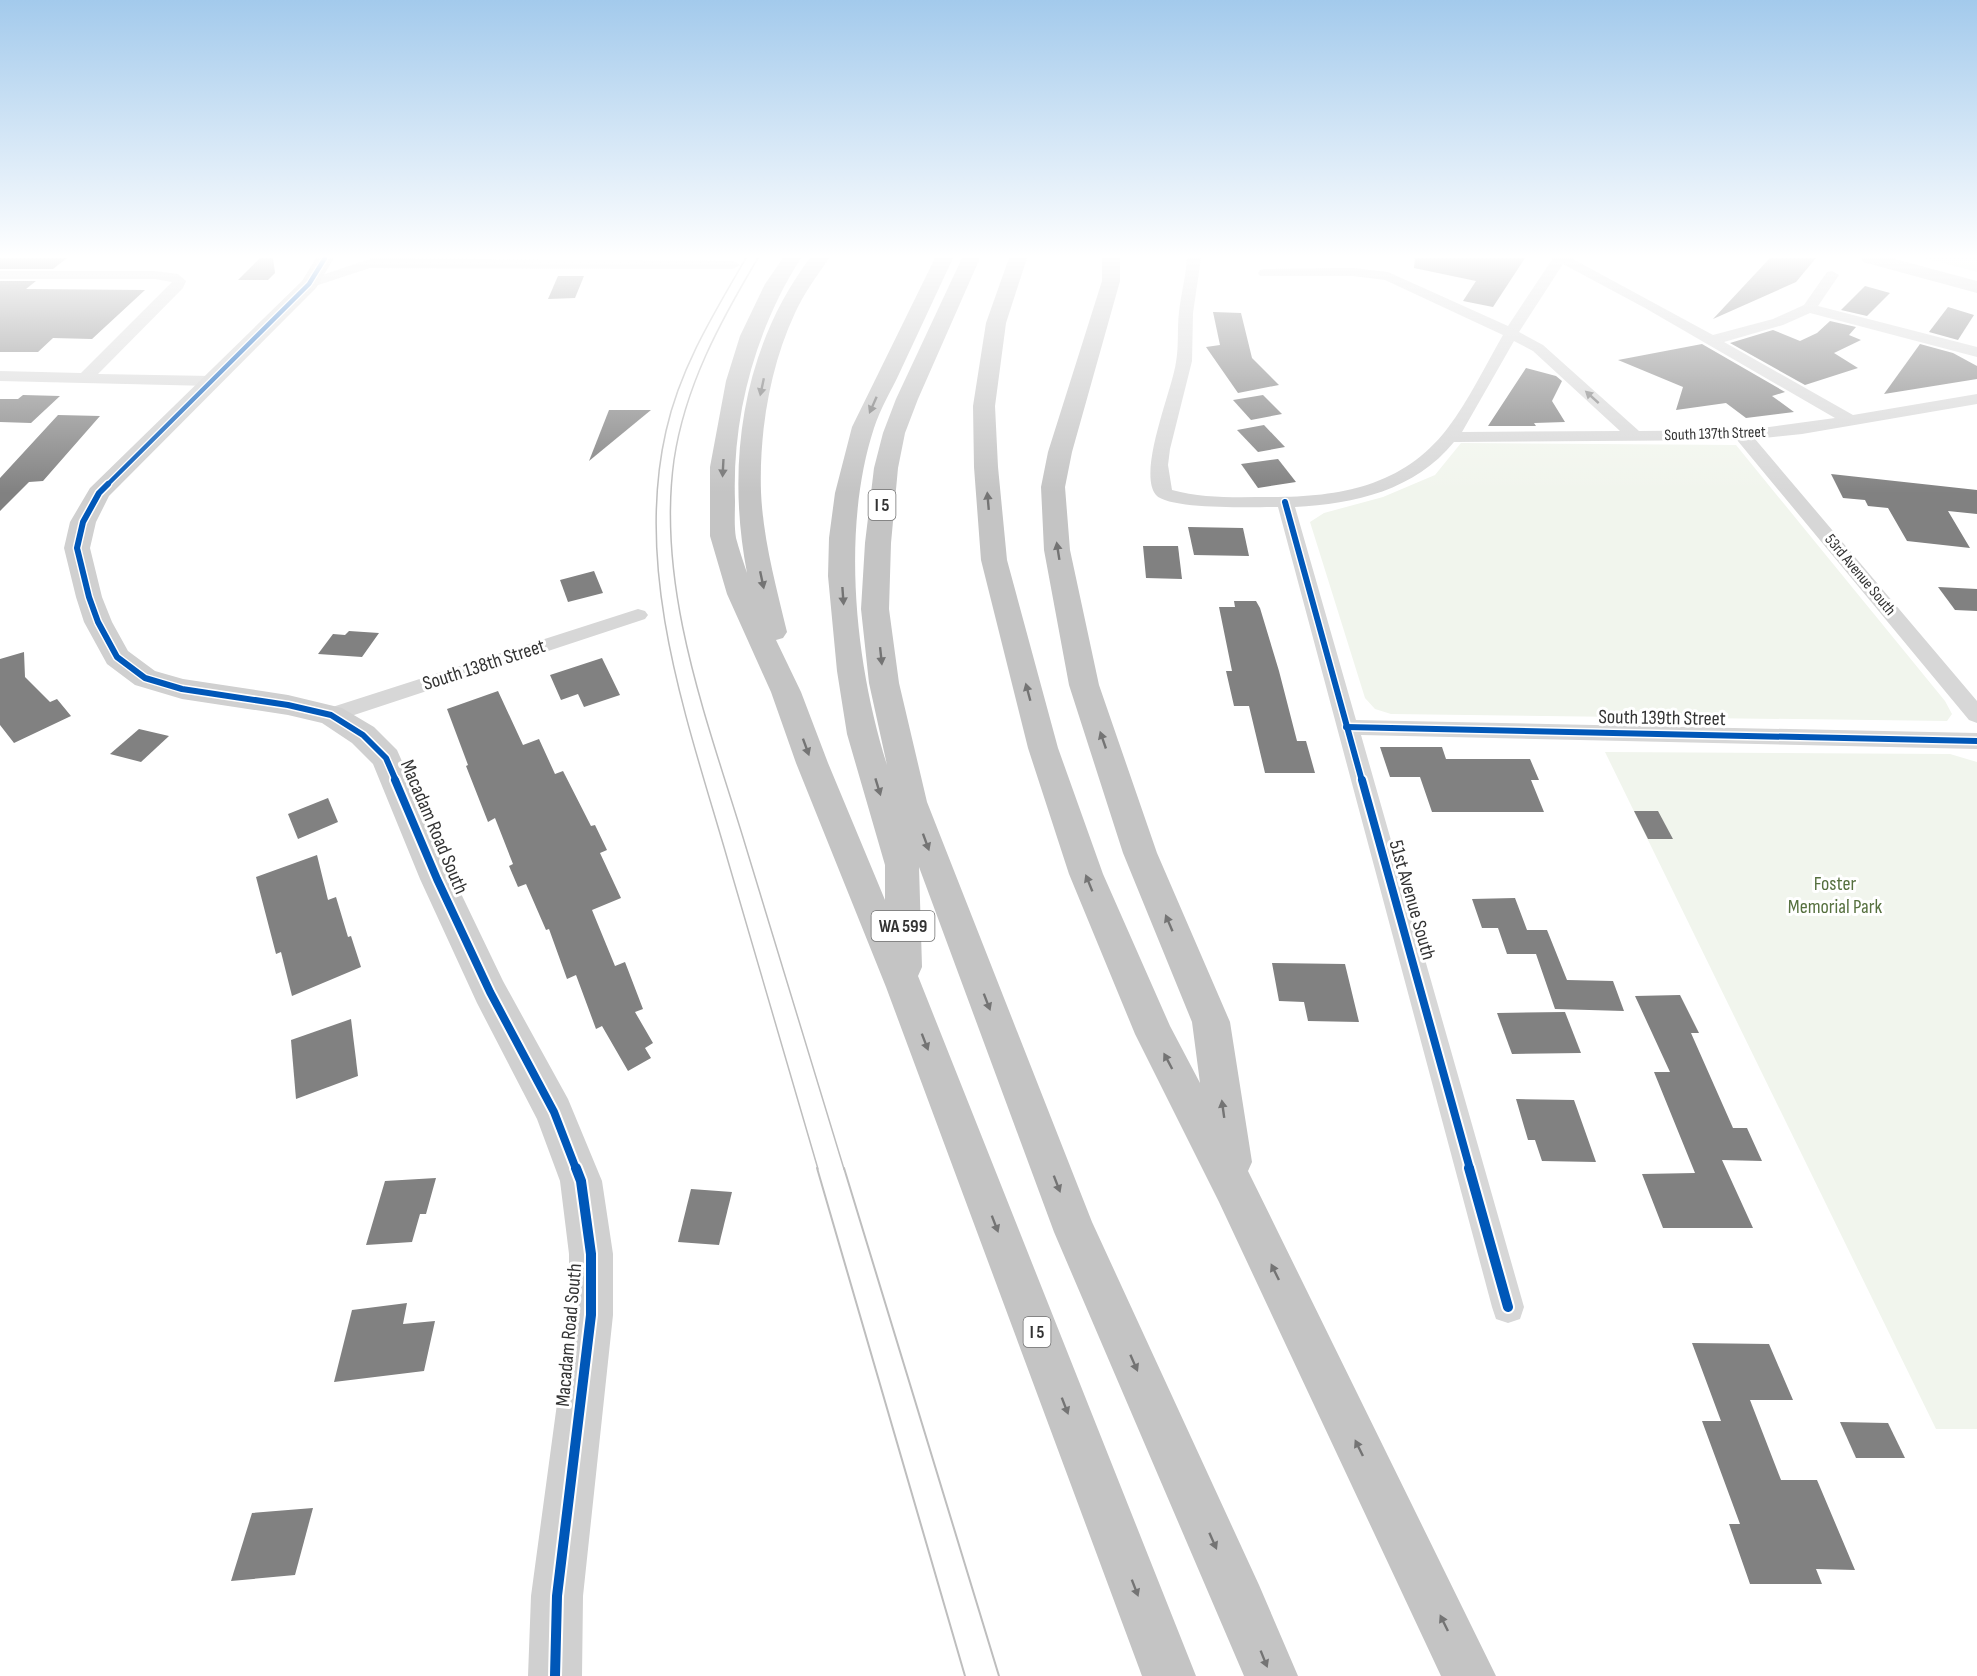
<svg xmlns="http://www.w3.org/2000/svg" width="1977" height="1676" font-family="'Sofia Sans Condensed',sans-serif">
	<style>
		.green { fill: #f1f5ed }
		.building { fill: #818181 }
		.lines { fill: none; stroke-linecap: round; stroke-linejoin: round }
		.street { fill: #d7d7d7; fill-rule: evenodd }
		.secondary { fill: #d0d0d0; fill-rule: evenodd }
		.highway { fill: #c4c4c4; fill-rule: evenodd }
		.tram-far1 { stroke: #bebebe; stroke-width: 1.5 }
		.tram { stroke: #bebebe; stroke-width: 2 }
		.cycleway-far3-casing { stroke: #fff; stroke-width: 7 }
		.cycleway-far2-casing { stroke: #fff; stroke-width: 9 }
		.cycleway-far1-casing { stroke: #fff; stroke-width: 12 }
		.cycleway-casing { stroke: #fff; stroke-width: 14 }
		.cycleway-far3 { stroke: #0057b8; stroke-width: 4.5 }
		.cycleway-far2 { stroke: #0057b8; stroke-width: 6 }
		.cycleway-far1 { stroke: #0057b8; stroke-width: 8 }
		.cycleway { stroke: #0057b8; stroke-width: 10 }
		.oneway { fill: #747474 }
		.oneway2 { fill: #7d7d7d }
		.labels { text-anchor: middle; dominant-baseline: central; stroke-width: 6; stroke-linejoin: round; paint-order: stroke }
		.far-street-label { font-size: 16px; fill: #333; stroke: #fff }
		.shield { fill: #fff; stroke: #707070; stroke-width: 1.5 }
		.shield-label { font-size: 18px; font-weight: bold; fill: #333 }
		.street-label { font-size: 20px; fill: #333; stroke: #fff }
		.park-label { font-size: 20px; fill: #56703f; stroke: #fff }
	</style>
	<rect width="100%" height="100%" fill="#fff"/>
	<!-- green -->
	<g class="green">
		<polygon points="1923,258 1977,258 1977,272"/>
		<polygon points="1461,443 1736,445 1945,701 1952,714 1947,721 1391,714 1375,709 1365,698 1310,522 1324,513 1383,497 1435,475"/>
		<polygon points="1605,752 1950,754 1977,762 1977,1429 1936,1429"/>
	</g>
	<!-- building -->
	<g class="building">
		<polygon points="0,258 67,258 53,269 0,269"/>
		<polygon points="260,258 273,258 275,273 268,280 238,280"/>
		<polygon points="1415,258 1525,258 1493,307 1463,301 1476,281 1414,268"/>
		<polygon points="1770,258 1816,258 1796,282 1713,319"/>
		<polygon points="558,276 584,276 575,298 548,299"/>
		<polygon points="0,281 36,281 26,289 145,290 92,339 53,338 38,352 0,352"/>
		<polygon points="1865,286 1890,293 1867,316 1841,310"/>
		<polygon points="1948,307 1974,315 1958,340 1929,332"/>
		<polygon points="1213,312 1241,313 1252,358 1279,385 1238,393 1206,347 1220,345"/>
		<polygon points="1830,321 1856,327 1849,335 1861,340 1834,353 1858,368 1805,385 1730,343 1773,330 1800,341 1817,333"/>
		<polygon points="1702,344 1785,392 1772,396 1794,412 1746,418 1726,403 1676,410 1683,387 1618,360"/>
		<polygon points="1920,344 1953,353 1977,366 1977,379 1884,394"/>
		<polygon points="1526,368 1556,376 1562,381 1552,401 1565,422 1534,423 1536,426 1488,426"/>
		<polygon points="23,395 60,396 31,423 0,422 0,399 18,399"/>
		<polygon points="1263,395 1282,414 1251,420 1233,400"/>
		<polygon points="609,410 651,410 589,461"/>
		<polygon points="58,415 100,416 43,481 29,482 0,511 0,478"/>
		<polygon points="1264,425 1285,447 1258,452 1237,430"/>
		<polygon points="1278,459 1296,482 1258,488 1241,464"/>
		<polygon points="1831,474 1977,490 1977,514 1948,511 1970,548 1907,541 1888,508 1868,506 1865,500 1843,498"/>
		<polygon points="1188,527 1243,528 1249,556 1194,555"/>
		<polygon points="1143,546 1178,546 1182,579 1146,578"/>
		<polygon points="594,571 603,593 568,602 560,580"/>
		<polygon points="1938,587 1977,589 1977,611 1955,610"/>
		<polygon points="1234,601 1256,601 1260,608 1279,671 1297,741 1306,741 1315,773 1265,773 1249,706 1234,706 1226,671 1232,671 1219,607 1235,607"/>
		<polygon points="349,631 379,633 362,657 318,654 333,634 345,635"/>
		<polygon points="24,652 25,677 50,702 57,699 71,716 14,743 0,725 0,659"/>
		<polygon points="602,658 620,695 584,707 578,694 561,700 550,675"/>
		<polygon points="498,691 523,745 539,739 555,774 563,771 591,826 595,825 607,850 600,853 621,898 592,910 615,966 625,962 643,1009 635,1012 653,1043 645,1048 651,1058 628,1071 602,1026 596,1029 576,975 567,979 549,929 546,930 526,884 518,887 509,866 513,864 495,818 488,822 466,766 468,765 447,709"/>
		<polygon points="139,729 169,736 141,762 110,754"/>
		<polygon points="1380,747 1442,747 1446,759 1530,759 1539,780 1531,780 1544,812 1432,812 1420,777 1390,777"/>
		<polygon points="328,798 338,822 298,839 288,814"/>
		<polygon points="1634,811 1658,811 1673,839 1648,839"/>
		<polygon points="317,855 328,900 336,897 348,937 351,936 361,967 292,996 281,952 276,954 256,877"/>
		<polygon points="1515,898 1527,930 1547,930 1567,980 1613,981 1624,1011 1555,1009 1536,954 1507,954 1498,928 1482,928 1472,899"/>
		<polygon points="1272,963 1345,964 1359,1022 1308,1021 1304,1002 1279,1001"/>
		<polygon points="1680,995 1699,1033 1691,1033 1733,1128 1747,1128 1762,1161 1722,1160 1753,1228 1663,1228 1642,1174 1695,1173 1654,1072 1670,1072 1635,996"/>
		<polygon points="1565,1012 1581,1053 1512,1054 1497,1013"/>
		<polygon points="351,1019 358,1076 296,1099 291,1040"/>
		<polygon points="1516,1099 1574,1100 1596,1162 1542,1161 1535,1140 1528,1140"/>
		<polygon points="436,1178 426,1214 420,1214 412,1242 366,1245 385,1181"/>
		<polygon points="691,1189 732,1192 719,1245 678,1242"/>
		<polygon points="407,1303 403,1324 435,1321 424,1371 334,1382 352,1310"/>
		<polygon points="1692,1343 1769,1344 1793,1400 1750,1400 1781,1480 1817,1480 1855,1570 1816,1569 1822,1584 1750,1584 1729,1524 1740,1524 1702,1421 1721,1421"/>
		<polygon points="1840,1422 1888,1423 1905,1458 1856,1458"/>
		<polygon points="313,1508 295,1575 231,1581 252,1513"/>
	</g>
	<g class="lines">
		<!-- street -->
		<g class="street">
			<polygon points="373,258 733,261 740,265 733,269 370,268 309,288 302,284 304,281"/>
			<path d="M1187,258h14l-1,7 -7,48 -1,48 -22,88 -2,16 4,25c32,9 67,7 100,7 68,0 131,-11 175,-68 22,-29 38,-63 56,-94l-118,-55 -32,-4h-93l-2,-3 2,-3 5,-1 88,-1 35,4 120,54 45,-68h18l142,77 60,-16 31,-14 23,-33 5,-1 7,4 -21,31 159,41v10l-167,-44 -27,12 -59,17 129,73 124,-21v10l-175,30 -47,5 222,262v22l-8,-3 -232,-280 -283,2c-39,48 -99,62 -159,65l61,213 621,13v16l-616,-14 163,572 -4,12 -12,4 -12,-4 -4,-12 -214,-800c-22,0 -109,3 -122,-12 -19,-23 16,-104 20,-133 3,-16 1,-33 3,-50 2,-18 7,-36 8,-54zM1563,264l82,44 190,110 -87,12 -109,1 -96,-86 -24,-13zM1514,341l19,10 87,80 -158,1z"/>
			<polygon points="0,271 155,271 178,274 186,281 183,288 98,374 211,376 219,381 211,386 0,381 0,371 81,373 172,282 155,279 0,279"/>
			<polygon points="638,609 645,611 648,615 645,619 339,720 331,723 323,720 320,715 323,710"/>
		</g>
		<!-- secondary -->
		<g class="secondary">
			<polygon points="316,258 334,258 316,288 109,496 96,522 90,548 102,597 112,622 128,651 155,671 183,679 288,695 342,708 374,727 397,750 454,879 503,981 568,1099 602,1181 613,1254 613,1315 583,1596 582,1676 528,1676 531,1596 569,1315 569,1254 560,1181 537,1119 477,1003 420,879 373,764 352,743 322,723 288,715 182,699 135,685 107,664 84,622 76,597 64,548 70,522 90,488 302,281"/>
			<polygon points="1861,258 1891,258 1977,281 1977,293 1863,262"/>
		</g>
		<!-- highway -->
		<g class="highway">
			<path d="M783,258h18c-46,72 -69,158 -66,243 0,12 -1,25 1,37 3,11 7,23 11,35 -21,-109 -5,-225 63,-315h19c-12,18 -25,35 -34,55 -25,53 -36,120 -34,179 2,47 15,94 26,140l-4,6 -7,2 25,52 27,71 57,137v-35l-38,-131 -10,-63 -9,-95 1,-38 6,-45 17,-66 83,-169h18c-18,39 -36,77 -54,116 -8,17 -19,35 -25,54 -33,101 -19,236 13,337l-18,-82 -8,-74 4,-66 9,-75 9,-35 13,-34 66,-141h18l-62,141 -13,34 -7,35 -7,75 -2,66 10,74 28,119 165,420 167,363 39,91h-54l-190,-444 -135,-365 3,100 -4,9 278,700h-54l-256,-689 -90,-224 -25,-71 -44,-98 -17,-58v-69l16,-86 14,-45 25,-52z"/>
			<polygon points="1009,258 1027,258 1006,323 995,406 998,467 1007,560 1058,748 1103,874 1170,1026 1200,1083 1192,1022 1123,853 1069,685 1044,550 1041,487 1048,452 1102,281 1102,258 1120,258 1120,281 1072,452 1065,487 1070,550 1099,685 1157,853 1230,1022 1252,1162 1248,1171 1496,1676 1441,1676 1219,1202 1135,1034 1069,874 1028,748 981,560 974,467 973,406 986,323"/>
		</g>
		<!-- tram-far1 -->
		<g class="tram-far1">
			<path d="M746,258c-32,55 -66,110 -80,173 -33,144 23,294 62,430 30,103 60,206 90,308"/>
			<path d="M758,258c-38,64 -73,128 -84,202 -18,130 34,262 71,384 33,108 66,217 99,325"/>
		</g>
		<!-- tram -->
		<g class="tram">
			<polyline points="817,1168 965,1676"/>
			<polyline points="844,1168 999,1676"/>
		</g>
		<!-- cycleway-far3 casing -->
		<g class="cycleway-far3-casing">
			<polyline id="cycleway-far3" points="107,485 309,284 325,258"/>
		</g>
		<!-- cycleway-far2 casing -->
		<g class="cycleway-far2-casing">
			<g id="cycleway-far2">
				<polyline points="108,484 99,493 83,522 77,548 89,597 98,622 117,657 145,678 182,689 288,705 331,715 363,735 386,758 396,781"/>
				<polyline points="1285,502 1362,781"/>
				<polyline points="1346,727 1977,741"/>
			</g>
		</g>
		<!-- cycleway-far1 casing -->
		<g class="cycleway-far1-casing">
			<g id="cycleway-far1">
				<polyline points="395,780 437,879 490,992 554,1112 576,1169"/>
				<polyline points="1362,780 1470,1169"/>
			</g>
		</g>
		<!-- cycleway casing -->
		<g class="cycleway-casing">
			<g id="cycleway">
				<polyline points="1469,1168 1508,1307"/>
				<polyline points="555,1676 557,1596 591,1315 591,1254 581,1181 576,1168"/>
			</g>
		</g>
		<!-- cycleway-far3 -->
		<use href="#cycleway-far3" class="cycleway-far3"/>
		<!-- cycleway-far2 -->
		<use href="#cycleway-far2" class="cycleway-far2"/>
		<!-- cycleway-far1 -->
		<use href="#cycleway-far1" class="cycleway-far1"/>
		<!-- cycleway -->
		<use href="#cycleway" class="cycleway"/>
	</g>
	<!-- one-way arrows -->
	<defs><path id="oneway-solid" d="M-6-.8H1V-3.2L6.5 0L1 3.2V.8H-6Z" transform="scale(1.5)"/></defs>
	<g class="oneway">
		<use href="#oneway-solid" transform="translate(762 387) rotate(102)"/>
		<use href="#oneway-solid" transform="translate(873 405) rotate(114)"/>
		<use href="#oneway-solid" transform="translate(723 468) rotate(93)"/>
		<use href="#oneway-solid" transform="translate(988 501) rotate(-95)"/>
		<use href="#oneway-solid" transform="translate(1058 551) rotate(-99)"/>
		<use href="#oneway-solid" transform="translate(762 580) rotate(78)"/>
		<use href="#oneway-solid" transform="translate(843 596) rotate(86)"/>
		<use href="#oneway-solid" transform="translate(881 656) rotate(84)"/>
		<use href="#oneway-solid" transform="translate(1028 692) rotate(-105)"/>
		<use href="#oneway-solid" transform="translate(1103 740) rotate(-109)"/>
		<use href="#oneway-solid" transform="translate(806 747) rotate(70)"/>
		<use href="#oneway-solid" transform="translate(878 787) rotate(73)"/>
		<use href="#oneway-solid" transform="translate(926 842) rotate(70)"/>
		<use href="#oneway-solid" transform="translate(1089 883) rotate(-112)"/>
		<use href="#oneway-solid" transform="translate(1169 923) rotate(-113)"/>
		<use href="#oneway-solid" transform="translate(987 1002) rotate(69)"/>
		<use href="#oneway-solid" transform="translate(925 1042) rotate(69)"/>
		<use href="#oneway-solid" transform="translate(1168 1061) rotate(-118)"/>
		<use href="#oneway-solid" transform="translate(1223 1109) rotate(-98)"/>
		<use href="#oneway-solid" transform="translate(1057 1184) rotate(69)"/>
		<use href="#oneway-solid" transform="translate(995 1224) rotate(69)"/>
		<use href="#oneway-solid" transform="translate(1275 1272) rotate(-116)"/>
		<use href="#oneway-solid" transform="translate(1134 1363) rotate(66)"/>
		<use href="#oneway-solid" transform="translate(1065 1406) rotate(69)"/>
		<use href="#oneway-solid" transform="translate(1359 1448) rotate(-116)"/>
		<use href="#oneway-solid" transform="translate(1213 1541) rotate(66)"/>
		<use href="#oneway-solid" transform="translate(1135 1588) rotate(69)"/>
		<use href="#oneway-solid" transform="translate(1444 1623) rotate(-116)"/>
		<use href="#oneway-solid" transform="translate(1264 1659) rotate(68)"/>
	</g>
	<use class="oneway2" href="#oneway-solid" transform="translate(1592 397) rotate(-138)"/>
	<!-- sky -->
	<linearGradient id="sky" x2="0" y2="1"><stop stop-color="#a3caec"/><stop offset="0.52" stop-color="#fff"/><stop offset="1" stop-color="#fff" stop-opacity="0"/></linearGradient>
	<rect width="1977" height="493" fill="url(#sky)"/>
	<g class="labels">
		<!-- far-street labels -->
		<g class="far-street-label">
			<text transform="translate(1715 434) rotate(-2)">South 137th Street</text>
			<text transform="translate(1860 575) rotate(50)">53rd Avenue South</text>
		</g>
		<!-- shield labels -->
		<g class="shield">
			<rect x="868.5" y="490" width="27" height="30" rx="4.5"/>
			<rect x="871.5" y="911" width="63" height="30" rx="4.5"/>
			<rect x="1023.5" y="1317" width="27" height="30" rx="4.5"/>
		</g>
		<g class="shield-label">
			<text x="882" y="505">I 5</text>
			<text x="903" y="926">WA 599</text>
			<text x="1037" y="1332">I 5</text>
		</g>
		<!-- street labels -->
		<g class="street-label">
			<text transform="translate(484 665) rotate(-18)">South 138th Street</text>
			<text transform="translate(1662 718) rotate(1)">South 139th Street</text>
			<text transform="translate(434 827) rotate(67)">Macadam Road South</text>
			<text transform="translate(1412 900) rotate(74)">51st Avenue South</text>
			<text transform="translate(569 1335) rotate(-85)">Macadam Road South</text>
		</g>
		<!-- park labels -->
		<g class="park-label">
			<text x="1835" y="884">Foster<tspan x="1835" dy="23">Memorial Park</tspan></text>
		</g>
	</g>
</svg>
